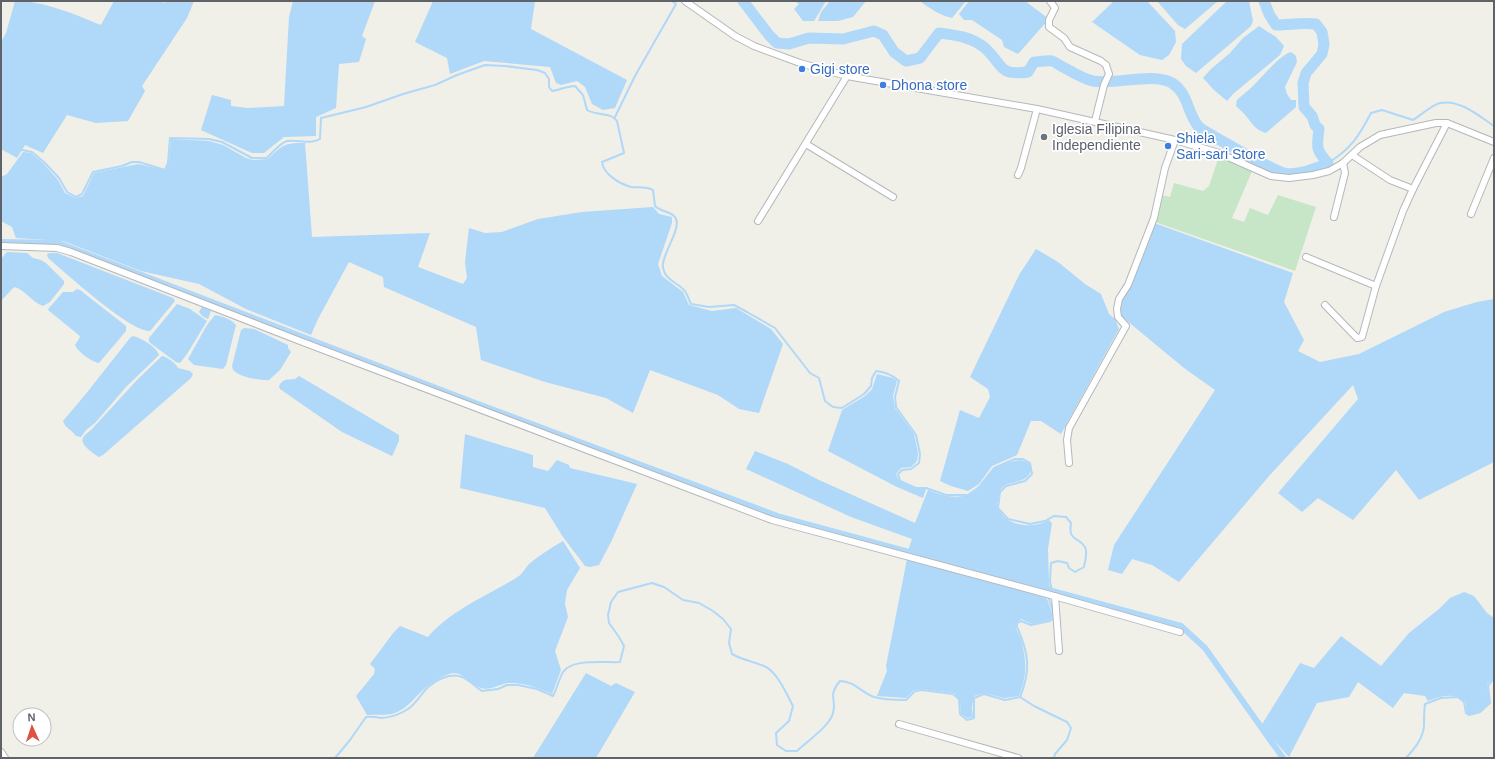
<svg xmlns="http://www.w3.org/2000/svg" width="1495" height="759" font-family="Arial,sans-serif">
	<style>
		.green { fill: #c7e6c8 }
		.water { fill: #afd8f9 }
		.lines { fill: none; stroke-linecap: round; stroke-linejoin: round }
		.stream { stroke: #afd8f9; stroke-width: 2 }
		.canal { stroke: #afd8f9; stroke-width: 6 }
		.river { stroke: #afd8f9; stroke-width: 11 }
		.minor-casing { stroke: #b5b8bb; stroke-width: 8 }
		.minor { stroke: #fff; stroke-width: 6 }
		.shop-dot { fill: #3f7fe0; stroke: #fff; stroke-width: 1.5 }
		.worship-dot { fill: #6b7280; stroke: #fff; stroke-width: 1.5 }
		.labels { text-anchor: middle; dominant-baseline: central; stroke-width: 3.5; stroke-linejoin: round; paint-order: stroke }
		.shop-label { font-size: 14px; fill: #366cbe; stroke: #fff; text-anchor: start }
		.worship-label { font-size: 14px; fill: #5b616d; stroke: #fff; text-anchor: start }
	</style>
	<rect width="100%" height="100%" fill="#f0efe8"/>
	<!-- green -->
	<polygon class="green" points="1219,156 1253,169 1232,218 1244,222 1250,208 1268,215 1278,195 1316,207 1295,271 1155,222 1161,195 1170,197 1174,183 1203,191 1209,186"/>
	<!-- water -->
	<g class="water">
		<path d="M15,1c30,0 58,13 86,24l13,-24h45l6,2 1,-2h28l-7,17 -45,68 3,5 -17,30 -32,2 -29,-8 -24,38 -18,-8 -8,13 -16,-9v-107l5,-9z"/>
		<polygon points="293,1 375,1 362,36 366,39 359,62 339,64 336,108 316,117 316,136 284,137 264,153 252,153 201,130 212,95 231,100 231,106 248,108 284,106 289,17"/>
		<polygon points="433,1 535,1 531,29 627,80 615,108 603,110 592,104 585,87 577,81 561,85 556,83 550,67 484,61 450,74 447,58 415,42"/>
		<polygon points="795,1 826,1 814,21 803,21 794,9 799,4"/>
		<polygon points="830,1 866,1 853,17 838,21 818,21 821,12"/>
		<path d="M920,1h46l-14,17c-12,-3 -22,-9 -32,-17z"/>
		<polygon points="969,1 1025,1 1049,19 1018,54 1004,47 1002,40 972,20 964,20 959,14"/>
		<polygon points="1114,1 1147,1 1175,31 1176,42 1169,55 1162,60 1140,55 1092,22"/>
		<polygon points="1157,1 1218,1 1185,29 1178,25"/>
		<polygon points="1227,1 1249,1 1253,21 1251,26 1196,73 1186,66 1181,59 1182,44"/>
		<polygon points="1259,26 1276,37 1284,46 1280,55 1233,94 1227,101 1214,90 1203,78 1211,69 1230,53 1243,38"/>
		<path d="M1291,52l5,4 1,6 -12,25 2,7 4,6h5v7l-30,26c-12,-4 -12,-8 -20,-17 -3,-4 -7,-7 -10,-10l1,-6c5,-5 11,-9 16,-14 9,-9 27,-31 38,-34z"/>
		<path d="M171,139l38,2 14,4 23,13 7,2 15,-1c15,-14 15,-16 37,-16l7,94 118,-4 -12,34 45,17 4,-6 -2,-16 4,-34 16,5 17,-1 36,-13 44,-7 71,-5 6,7 13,3v6l-14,41 4,12 21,16 6,13 23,6 24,-3 35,21 12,15 -24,69 -20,-4 -21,-14 -68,-25 -17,43 -27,-15 -61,-16 -64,-22 -5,-33 -92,-40 -1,-10 -34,-15 -31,57 -7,16 -65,-26 -47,-25 -58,-13 -78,-30 -47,-3 -4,-11 -11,-6v-44l6,-3 16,-22 8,1 12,10 15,17 7,13 11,5 7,-2 11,-23 44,-9 27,6 4,-7z"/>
		<polygon points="1154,223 1293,273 1284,302 1304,340 1298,351 1320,362 1359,354 1444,312 1477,302 1494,299 1494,462 1419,500 1396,470 1353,520 1318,498 1302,512 1278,493 1358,399 1353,385 1269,476 1179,582 1152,565 1132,559 1122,574 1108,570 1114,545 1215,390 1184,368 1120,315 1118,309 1121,300"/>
		<polygon points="1036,249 1058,262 1085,284 1101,294 1109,314 1115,319 1119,329 1061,434 1041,421 1031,421 1017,455 992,466 979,484 968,491 951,486 940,481 960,410 979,418 990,397 988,389 970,377 1019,275"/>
		<path d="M7,252l20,1 6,5 8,2 5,3 18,18v3l-14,18 -7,4c-11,-4 -17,-15 -28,-19l-3,2 -11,12v-42z"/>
		<path d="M50,253h7l116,45 2,3 -25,30c-20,1 -84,-58 -102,-73l-1,-4z"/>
		<path d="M77,289l3,1 46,36v5l-27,32c-7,-1 -21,-11 -24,-18l4,-6 1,-3 -32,-26 2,-4v1l13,-15h10z"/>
		<polygon points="177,304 190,309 207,321 187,354 180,363 176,362 149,342 149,338"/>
		<polygon points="202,307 211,311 208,319 202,316 199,312"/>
		<path d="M215,315c7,1 16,4 21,10l-10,40 -3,4 -29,-4 -6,-6 19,-34z"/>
		<path d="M244,328l10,1 34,16v3l3,4 -11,18 -11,10c-11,0 -28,-2 -36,-10l-1,-4 9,-36z"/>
		<path d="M133,336c8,2 24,11 26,19l-33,32 -31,36 -9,7 -5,7 -5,-1c-4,-6 -11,-8 -13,-15l22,-26 45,-57z"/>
		<path d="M162,356c5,1 14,7 16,12l12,3 3,3 -2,4 -88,77 -4,2c-4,-2 -7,-5 -11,-8 -9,-9 -6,-12 3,-19l47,-51z"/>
		<polygon points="877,374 893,378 897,381 893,396 895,408 914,434 918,453 917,461 911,467 901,468 896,474 899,481 916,489 926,489 923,498 897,487 828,451 842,410 865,396 872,389"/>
		<path d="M299,376l100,59v6l-7,15 -50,-24 -62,-43 -1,-3c4,-8 8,-6 16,-7z"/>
		<polygon points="465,434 533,455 533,467 548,471 557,460 569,465 570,468 637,484 612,540 599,565 590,567 585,566 563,537 545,508 460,488"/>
		<path d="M755,451l33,13 31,16 96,43 13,-33c12,5 26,9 39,5 13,-3 18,-17 27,-26 2,-2 7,-4 11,-5 10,-4 21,-7 27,4 -5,19 -26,10 -32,23 -2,5 -2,12 -3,16 3,4 6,10 11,13 12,7 29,7 41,0l3,3 -4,26 1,34 1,6 -142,-38 4,-12 -61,-22 -105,-48z"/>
		<path d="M563,541l17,27 -13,22 -2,14 3,13 -13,34 6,19 -9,24c-13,-6 -29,-12 -44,-11 -9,1 -18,8 -27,5 -11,-3 -19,-19 -32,-14 -9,3 -17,8 -24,14 -10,9 -17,20 -30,25 -10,3 -18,1 -28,2l-11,-19 18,-22 1,-5 -5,-5 24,-32 6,-6 28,11c24,-28 60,-41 91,-61 4,-3 6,-8 10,-12 11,-9 22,-16 34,-23z"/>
		<path d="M907,559l139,37 7,20 -3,4 -18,4 -11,-5 -5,4c-1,7 3,11 5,17 6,22 6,35 -2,56l-15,2 -20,-5 -10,3 -2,11 1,10 -6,1 -6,-4 -1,-14 -6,-7 -32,-4 -8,1 -8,8 -29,-2 10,-25 -1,-5z"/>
		<path d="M1464,592l10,4 13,17 7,5v59l-7,8 3,18 -10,8 -11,4 -2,-2 -2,-12c-13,-9 -24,-5 -37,0l-3,-5 -21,-3 -11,15 -35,-26 -9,15 -32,6 -28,54 -28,-31 39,-63 14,5 27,-32 40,30 28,-33 30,-24 11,-11z"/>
		<polygon points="586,673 611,686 616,683 635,692 596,758 533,758"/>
	</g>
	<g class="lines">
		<!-- stream -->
		<g class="stream">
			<polyline points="615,117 635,76 676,4 672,1"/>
			<path d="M22,150l10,2 13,11 14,15 8,14 9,5 6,-3 11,-22 29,-6 10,-4h7l26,8 3,-7 2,-25 39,1 13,3 30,16h15c6,-6 13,-15 20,-17 11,-2 23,4 33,-2l1,-21 45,-11 37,-13 32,-9 22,-10 28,-10 20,1 32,4 8,3 4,6v8l3,4c8,-1 15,-5 23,-5l8,9 4,15c10,6 24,2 30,11l7,32 -22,9c1,12 18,22 29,25 7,1 15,-1 22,3l2,16c6,6 14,5 19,10 11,9 -14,40 -11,52 3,13 14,14 21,22 3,3 5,10 7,14l18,3 25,-2 13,7 28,16 35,45 9,5 6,23 8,6 9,1 22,-14 7,-8 1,-8 4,-7c9,1 16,3 23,10l-4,16 1,10 20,28 4,19 -1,9 -8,6 -9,1 -4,4 2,7 16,7h10l20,7h22l11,-8 15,-19 21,-9h8l7,4 2,11 -7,7 -19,5 -6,6 -2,16 10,11 22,5 15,-3 9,-5 12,1 5,6c-3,19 7,13 14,24 3,6 0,14 -1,20l-9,5 -6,-4 -2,-5 -9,-2 -7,2 -1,18 2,10 -4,5 5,16"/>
			<path d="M1328,163c23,-14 31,-27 43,-50l11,-3 31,10c7,-4 20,-16 27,-17 20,-4 39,13 54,23"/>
			<path d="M1020,697c11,-27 9,-43 -3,-70v-4l4,-2 10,4 19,-4 5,-4"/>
			<path d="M335,758l15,-18 16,-23c8,-1 9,0 15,1 8,0 20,-4 27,-9 7,-5 12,-13 18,-20 9,-9 25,-17 36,-12 5,1 15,11 20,14l16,-2 9,-4h11l19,4 16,7c4,-8 6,-17 10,-24 9,-14 42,-9 57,-10l4,-16 -5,-9 -10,-14 -1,-8 3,-13 7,-10 34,-9 12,4 19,13 16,3 14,8 10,8 8,10 -2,14 3,11c11,6 22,8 32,12 13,5 23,29 29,40l-4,15 -13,12 1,12 9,6h11c9,-9 33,-25 36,-38 4,-15 -6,-16 7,-32 14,0 22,12 34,16 10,3 22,3 32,3l9,-9 7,-1 31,4 6,5 1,15 7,6 7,-2v-20l10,-4 21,6 15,-3 14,9 33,16 4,6 -4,12 -12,14 -1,4"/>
			<path d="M1406,758c8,-9 17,-19 18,-32 0,-8 0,-15 1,-22l16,-6 17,-1 6,5 2,11 3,2 11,-3 10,-9 -2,-17 6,-8"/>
		</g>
		<!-- canal -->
		<polyline class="canal" points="1,242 58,243 470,401 780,517 1181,626 1205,648 1283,758"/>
		<!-- river -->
		<path class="river" d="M743,1l26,34 8,8 12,1 20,-6 34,1 31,-8 9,4 11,17 12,9 14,-3 19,-25c16,2 34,4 47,16 18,17 12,27 42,23l6,-10c5,0 13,-2 18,-1 4,1 8,5 11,6 9,5 20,12 30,14 23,4 60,-9 79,2 16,10 15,29 26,43 4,5 79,46 86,47 13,3 31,-4 44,-10 -13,-14 -11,-16 -9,-34l-4,-4 -3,-9 -8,-9 -1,-24 3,-10 16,-19 2,-10 -2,-12 -6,-8c-14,-2 -27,1 -40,1l-7,-11 -5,-13"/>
		<!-- minor casing -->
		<g class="minor-casing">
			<g id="minor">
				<polyline points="685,1 735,36 754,46 800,63 847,76 1037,109 1175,140 1219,153 1271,176 1289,178 1313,175 1329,171 1343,163 1360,147 1380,135 1436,123 1447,123 1494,142"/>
				<polyline points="1050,1 1055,8 1049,20 1049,27 1064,38 1070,47 1101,61 1106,65 1109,74 1104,85 1095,121"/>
				<polyline points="806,144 893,197"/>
				<polyline points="1352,155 1390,180 1413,189"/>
				<polyline points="1018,175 1021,168 1037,109"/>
				<polyline points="1471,214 1494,158"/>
				<polyline points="1334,217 1345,173 1343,163"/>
				<polyline points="758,221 847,76"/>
				<polyline points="1,246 57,248 71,252 300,341 772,520 1047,594 1180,632"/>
				<polyline points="1306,257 1376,286"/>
				<polyline points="1325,305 1357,338 1362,337 1376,286 1403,211 1413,189 1447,123"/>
				<polyline points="1069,463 1067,440 1069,428 1126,326 1118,317 1117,309 1119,299 1128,285 1154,218 1165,168 1175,140"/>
				<polyline points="1055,596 1059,651"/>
				<polyline points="899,724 1018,758"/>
				<polyline points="1,752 5,758"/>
			</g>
		</g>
		<!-- minor -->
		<use href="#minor" class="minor"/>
	</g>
	<!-- markers -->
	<g class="shop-dot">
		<circle cx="802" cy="69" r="4"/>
		<circle cx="883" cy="85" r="4"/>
		<circle cx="1168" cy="146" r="4"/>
	</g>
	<circle class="worship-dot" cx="1044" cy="137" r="4"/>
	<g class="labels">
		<!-- shop labels -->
		<g class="shop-label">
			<text x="810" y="69">Gigi store</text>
			<text x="891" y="85">Dhona store</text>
			<text x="1176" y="138">Shiela<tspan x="1176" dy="16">Sari-sari Store</tspan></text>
		</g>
		<!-- worship labels -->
		<g class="worship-label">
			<text x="1052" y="129">Iglesia Filipina<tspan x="1052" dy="16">Independiente</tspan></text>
		</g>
	</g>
	<!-- border -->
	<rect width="1495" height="759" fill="none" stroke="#5f6367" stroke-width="4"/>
	<!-- north arrow -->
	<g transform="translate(32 727) rotate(357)"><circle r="19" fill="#ffffff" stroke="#bfc1c2"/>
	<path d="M0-3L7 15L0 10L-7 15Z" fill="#de5041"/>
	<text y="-6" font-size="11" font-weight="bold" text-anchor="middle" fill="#5f6367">N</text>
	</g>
</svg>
